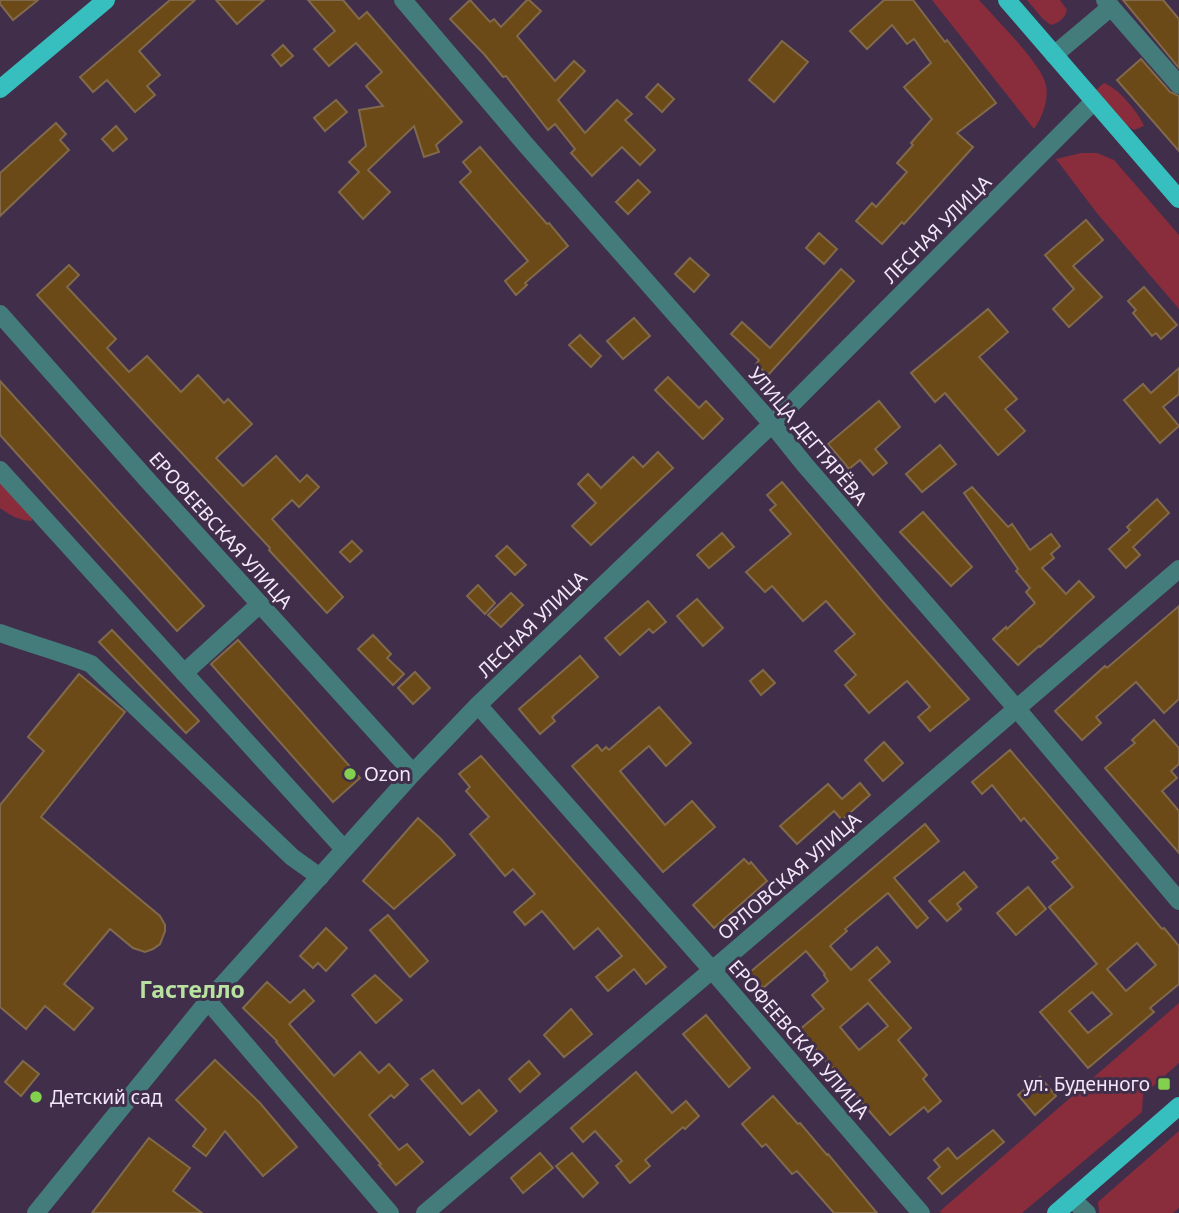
<svg xmlns="http://www.w3.org/2000/svg" width="1179" height="1213" font-family="'Noto Sans',sans-serif">
	<style>
		.green { fill: #892d3c }
		.building { fill: #6b4a17; stroke: #816a4b; stroke-width: 2; fill-rule: evenodd }
		.lines { fill: none; stroke-linecap: round; stroke-linejoin: round }
		.minor { stroke: #437c7b; stroke-width: 18 }
		.major { stroke: #36bfbe; stroke-width: 18 }
		.poi-dot { fill: #83d04e; stroke: #412e4a; stroke-width: 2.5 }
		.labels { text-anchor: middle; dominant-baseline: central; stroke-width: 6; stroke-linejoin: round; paint-order: stroke }
		.street-label { font-size: 19px; fill: #f3e7f9; stroke: #412e4a }
		.poi-label { font-size: 19px; fill: #f3e7f9; stroke: #412e4a; text-anchor: start }
		.quarter-label { font-size: 23px; font-weight: bold; fill: #b7e29f; stroke: #412e4a }
	</style>
	<rect width="100%" height="100%" fill="#412e4a"/>
	<!-- green -->
	<g class="green">
		<path d="M932,0h47c15,17 61,63 66,82 5,16 -2,34 -11,47z"/>
		<path d="M1027,0h33l7,10c-2,8 -8,13 -16,15l-8,-6z"/>
		<path d="M1104,83c14,5 34,29 40,43l-10,4 -14,-9 -24,-31z"/>
		<polygon points="1081,153 1097,153 1114,160 1179,235 1179,309 1096,212 1056,159"/>
		<path d="M0,465l31,46 1,10c-14,-1 -21,-5 -32,-13z"/>
		<polygon points="1179,1003 1179,1063 1143,1095 1142,1112 1022,1213 943,1213 939,1212"/>
		<polygon points="1179,1131 1179,1208 1173,1213 1099,1213 1098,1202"/>
	</g>
	<!-- building -->
	<g class="building">
		<polygon points="0,0 38,0 13,20 0,4"/>
		<polygon points="170,0 195,0 139,51 160,75 147,86 155,95 135,112 107,80 93,92 80,77"/>
		<polygon points="216,0 264,0 237,24"/>
		<polygon points="308,0 343,0 359,19 367,12 462,122 436,145 439,152 424,157 414,126 368,170 390,192 363,219 339,192 359,172 349,162 366,146 359,110 383,106 366,86 382,72 356,43 329,66 314,49 335,31"/>
		<polygon points="470,0 490,22 494,19 501,27 527,0 529,0 541,11 517,36 555,81 574,61 585,71 558,100 585,133 617,100 632,114 625,120 655,150 640,165 622,147 592,176 571,153 575,149 555,124 548,130 506,76 503,77 484,54 450,19"/>
		<polygon points="884,0 913,0 945,42 947,40 996,103 957,133 973,147 904,224 902,222 882,244 856,221 872,203 876,207 907,172 897,163 913,145 911,143 932,119 904,87 931,63 914,39 907,44 892,25 867,49 850,31"/>
		<polygon points="1123,0 1163,0 1179,19 1179,68"/>
		<polygon points="782,41 808,62 774,102 749,80"/>
		<polygon points="283,45 293,56 281,66 272,55"/>
		<polygon points="1141,59 1170,92 1179,96 1179,151 1117,80"/>
		<polygon points="658,84 674,99 662,112 646,97"/>
		<polygon points="336,100 347,112 325,131 314,118"/>
		<polygon points="56,123 66,134 60,140 69,150 0,216 0,173"/>
		<polygon points="116,126 127,139 113,151 102,139"/>
		<polygon points="480,147 547,224 549,223 568,246 525,283 527,285 516,295 505,281 528,261 460,182 471,172 463,162"/>
		<polygon points="638,180 650,192 628,214 616,202"/>
		<polygon points="1086,220 1103,240 1073,266 1102,297 1069,327 1053,309 1074,289 1045,255"/>
		<polygon points="819,233 837,249 824,264 806,248"/>
		<polygon points="690,258 709,275 694,292 675,274"/>
		<polygon points="69,265 79,275 67,287 116,339 107,348 129,372 147,356 181,392 198,375 224,403 228,399 252,424 216,458 243,486 276,456 300,482 307,475 319,487 299,507 292,500 272,519 343,597 327,613 269,550 270,548 154,423 37,295"/>
		<polygon points="841,269 854,281 768,375 756,364 759,360 731,334 742,322 770,348"/>
		<polygon points="1144,287 1177,325 1161,339 1156,333 1152,336 1133,313 1136,310 1128,301"/>
		<polygon points="988,309 1008,332 979,357 1017,399 1005,409 1025,431 998,455 945,393 935,402 911,373"/>
		<polygon points="634,318 650,336 623,359 607,341"/>
		<polygon points="580,335 601,356 591,367 569,345"/>
		<polygon points="1179,368 1179,394 1163,407 1179,426 1160,443 1124,400 1143,384 1151,393"/>
		<polygon points="668,377 699,408 706,401 723,419 703,439 655,390"/>
		<polygon points="0,381 204,606 177,631 0,435"/>
		<polygon points="879,401 900,427 875,449 887,463 873,475 860,460 849,469 828,444"/>
		<polygon points="940,445 956,464 922,492 906,474"/>
		<polygon points="658,452 673,468 591,545 572,526 596,503 578,484 588,474 601,488 633,457 643,467"/>
		<polygon points="782,482 883,602 969,699 930,731 918,717 930,707 907,681 869,713 845,685 856,675 835,651 855,634 826,601 803,621 772,586 765,592 746,572 791,534 770,510 776,505 767,495"/>
		<polygon points="972,487 1008,527 1012,524 1030,550 1051,534 1060,546 1051,554 1054,558 1042,568 1066,594 1079,581 1094,597 1040,647 1039,646 1018,665 993,639 1006,627 1007,629 1035,603 1026,592 1030,588 1016,571 1018,569 964,493"/>
		<polygon points="1157,499 1169,513 1133,547 1140,555 1126,568 1109,549 1130,530 1127,527"/>
		<polygon points="923,512 972,567 951,586 900,532"/>
		<polygon points="722,533 734,547 709,568 697,555"/>
		<polygon points="352,541 362,551 350,562 340,552"/>
		<polygon points="507,546 526,565 515,575 496,556"/>
		<polygon points="478,585 495,603 485,614 467,596"/>
		<polygon points="511,593 523,605 501,627 488,615"/>
		<polygon points="697,599 723,628 703,646 677,616"/>
		<polygon points="648,601 666,622 653,633 649,629 620,655 605,638"/>
		<polygon points="1179,606 1179,699 1164,713 1136,682 1096,717 1101,723 1082,740 1055,711 1105,666 1107,668"/>
		<polygon points="112,630 199,721 186,733 99,642"/>
		<polygon points="373,635 391,654 387,658 404,674 393,685 358,649"/>
		<polygon points="238,640 360,778 333,802 211,664"/>
		<polygon points="580,656 598,677 552,717 555,721 540,734 519,709"/>
		<polygon points="763,670 775,683 761,695 750,681"/>
		<polygon points="415,672 430,688 413,704 398,688"/>
		<polygon points="79,674 125,712 41,817 160,916 165,925 165,931 160,944 153,949 145,952 133,948 110,929 64,984 93,1008 74,1030 45,1006 26,1029 0,1007 0,805 44,751 28,737"/>
		<polygon points="659,707 691,743 666,766 649,746 620,771 665,825 692,801 715,827 663,872 572,766 597,745 602,751 606,747 609,750"/>
		<polygon points="1154,720 1179,748 1179,764 1171,771 1177,778 1162,791 1179,811 1179,853 1105,768 1135,743 1132,740"/>
		<polygon points="884,742 903,763 883,781 865,760"/>
		<path d="M1010,750l152,179 2,-1 15,18v38l-29,24 4,4 -66,56 -48,-56 57,-48 -48,-57 24,-20 -21,-25 6,-4 -34,-40 -3,3 -29,-36 -10,9 -10,-12zM1137,943l19,22 -30,26 -19,-22zM1092,992l20,22 -24,19 -19,-22z"/>
		<polygon points="481,756 666,967 646,984 634,969 608,991 596,977 622,956 598,928 574,949 542,911 525,925 514,912 535,894 513,869 505,876 470,834 489,817 466,791 470,787 459,774"/>
		<polygon points="860,783 870,795 842,820 834,811 797,844 780,826 828,784 842,799"/>
		<polygon points="418,818 440,838 455,855 394,909 363,881"/>
		<path d="M925,824l14,17 -45,37 34,40 -11,10 -29,-35 -43,36 2,2 -17,15 21,24 26,-23 13,15 -21,18 42,48 -13,12 29,35 -4,4 18,22 -13,11 -4,-5 -34,28 -91,-105 25,-21 -12,-14 16,-14 -4,-6 1,-1 -19,-23 -43,37 -14,-15zM868,1003l20,23 -29,24 -19,-23z"/>
		<polygon points="744,859 749,864 751,862 767,881 714,928 693,905"/>
		<polygon points="964,872 977,887 957,904 961,909 947,921 929,901"/>
		<polygon points="1028,887 1046,909 1016,935 997,913"/>
		<polygon points="388,915 428,961 410,977 370,930"/>
		<polygon points="326,928 347,948 326,971 318,963 313,968 300,956"/>
		<polygon points="375,975 402,1000 376,1023 352,995"/>
		<polygon points="267,982 290,1003 304,990 314,1001 289,1024 334,1076 360,1052 379,1073 389,1064 408,1085 394,1098 391,1095 369,1115 399,1150 407,1144 423,1162 396,1185 379,1165 381,1164 276,1042 277,1041 243,1008"/>
		<polygon points="571,1009 592,1034 564,1057 544,1035"/>
		<polygon points="706,1015 750,1068 729,1087 683,1034"/>
		<polygon points="215,1060 260,1103 297,1147 263,1176 225,1131 206,1156 193,1146 206,1129 176,1100"/>
		<polygon points="23,1061 39,1074 21,1096 5,1082"/>
		<polygon points="529,1061 540,1074 520,1092 509,1079"/>
		<polygon points="433,1070 462,1104 479,1090 497,1111 470,1135 421,1079"/>
		<polygon points="636,1072 672,1113 686,1101 699,1116 685,1129 683,1127 645,1160 650,1166 630,1183 616,1166 622,1161 595,1131 583,1142 571,1128"/>
		<polygon points="1040,1077 1056,1096 1035,1115 1018,1095"/>
		<polygon points="773,1096 798,1124 800,1123 827,1155 828,1154 877,1213 834,1213 797,1171 792,1174 766,1144 762,1147 742,1124"/>
		<polygon points="993,1130 1004,1142 942,1194 928,1178 940,1167 934,1160 948,1148 957,1159"/>
		<polygon points="149,1138 190,1168 173,1191 202,1213 92,1213"/>
		<polygon points="540,1153 553,1168 523,1193 511,1178"/>
		<polygon points="572,1153 598,1183 583,1197 556,1166"/>
	</g>
	<g class="lines">
		<!-- minor -->
		<g class="minor">
			<polyline points="403,0 526,145 772,424 805,465 1017,709 1179,901"/>
			<polyline points="1105,0 1179,85"/>
			<polyline points="1054,55 1111,7"/>
			<polyline points="0,314 150,483 413,773"/>
			<polyline points="0,470 344,849"/>
			<path d="M0,633c30,11 61,19 91,31l201,193 28,20"/>
			<polyline points="184,673 260,604"/>
			<polyline points="478,705 712,970 921,1213"/>
			<polyline points="208,1001 390,1213"/>
			<polyline points="1072,1199 1087,1213"/>
			<polyline points="36,1213 208,1001 413,773 478,705 772,424 1094,101"/>
			<polyline points="425,1213 731,954 1179,569"/>
		</g>
		<!-- major -->
		<g class="major">
			<polyline points="1007,0 1179,199"/>
			<polyline points="0,89 106,0"/>
			<polyline points="1056,1213 1179,1106"/>
		</g>
	</g>
	<!-- markers -->
	<g class="poi-dot">
		<circle cx="350" cy="774" r="7"/>
		<rect x="1157" y="1077" width="14" height="14" rx="3.5"/>
		<circle cx="36" cy="1097" r="7"/>
	</g>
	<g class="labels">
		<!-- street labels -->
		<g class="street-label">
			<text transform="translate(937 229) rotate(-45)">ЛЕСНАЯ УЛИЦА</text>
			<text transform="translate(808 436) rotate(50)">УЛИЦА ДЕГТЯРЁВА</text>
			<text transform="translate(221 530) rotate(48)">ЕРОФЕЕВСКАЯ УЛИЦА</text>
			<text transform="translate(532 624) rotate(-44)">ЛЕСНАЯ УЛИЦА</text>
			<text transform="translate(789 876) rotate(-41)">ОРЛОВСКАЯ УЛИЦА</text>
			<text transform="translate(799 1039) rotate(49)">ЕРОФЕЕВСКАЯ УЛИЦА</text>
		</g>
		<!-- poi labels -->
		<g class="poi-label">
			<text x="364" y="774">Ozon</text>
			<text x="1150" y="1084" text-anchor="end">ул. Буденного</text>
			<text x="50" y="1097">Детский сад</text>
		</g>
		<!-- quarter labels -->
		<g class="quarter-label">
			<text x="192" y="989">Гастелло</text>
		</g>
	</g>
</svg>
